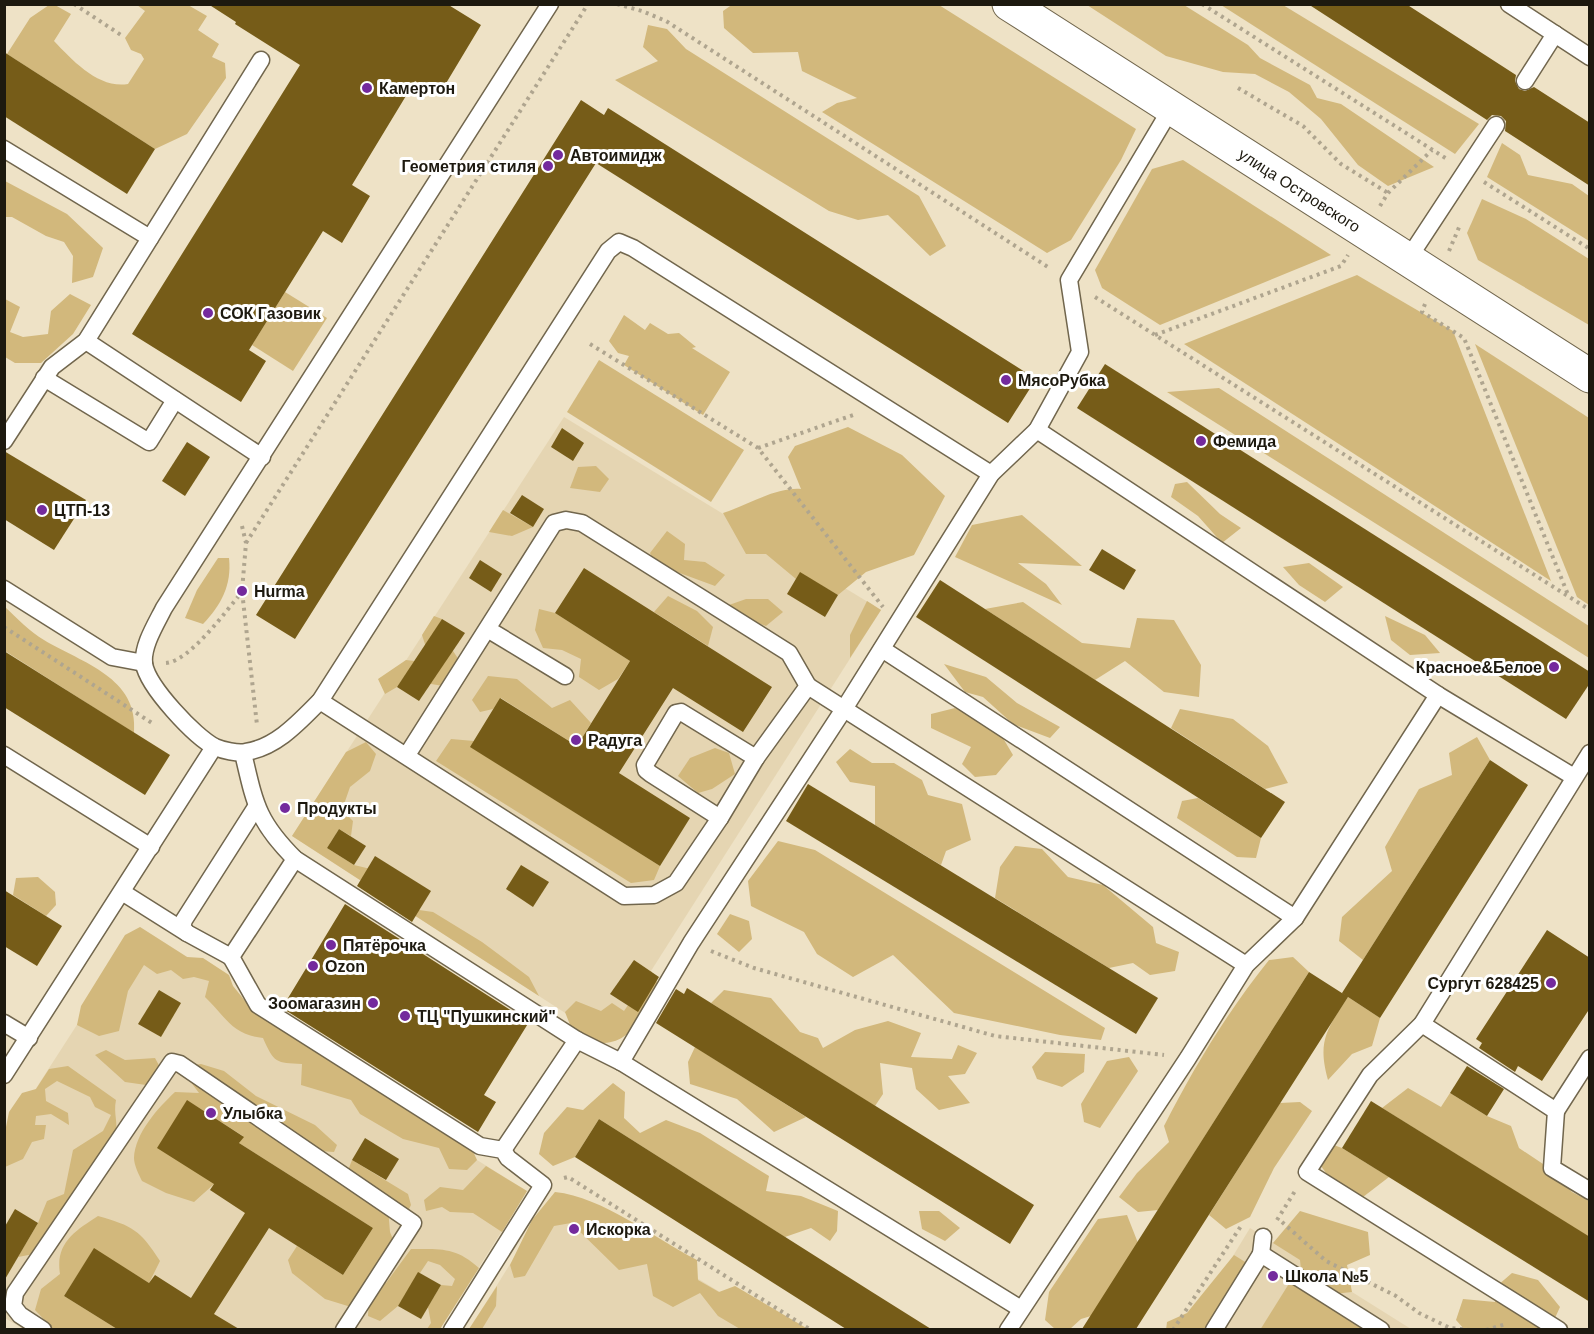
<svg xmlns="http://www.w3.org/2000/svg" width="1594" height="1334" font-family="Arial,sans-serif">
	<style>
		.built { fill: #e5d5b2 }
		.green { fill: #d2b87c }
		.building { fill: #765c18 }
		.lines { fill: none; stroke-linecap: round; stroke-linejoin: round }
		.service-casing { stroke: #71664d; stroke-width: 19 }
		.secondary-casing { stroke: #71664d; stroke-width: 35 }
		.path { stroke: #afa58f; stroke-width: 4; stroke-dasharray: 3 4.5; stroke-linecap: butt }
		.service { stroke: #fff; stroke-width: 16 }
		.secondary { stroke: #fff; stroke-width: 33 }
		.poi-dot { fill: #742a9d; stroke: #fff; stroke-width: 2 }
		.labels { text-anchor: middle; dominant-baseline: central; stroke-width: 6; stroke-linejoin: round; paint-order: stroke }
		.poi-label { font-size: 16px; font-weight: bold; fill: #1d190f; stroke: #fff; text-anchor: start }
		.street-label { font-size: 16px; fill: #1d190f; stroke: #fff }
	</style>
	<rect width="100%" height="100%" fill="#eee2c6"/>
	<!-- built -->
	<g class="built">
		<polygon points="564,417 881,610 607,1040 292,836"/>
		<polygon points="140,927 233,986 224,1003 527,1191 440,1329 23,1329 5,1318 4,1138"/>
		<polygon points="555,1192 781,1329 469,1330"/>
		<polygon points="1250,1228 1411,1329 1188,1330"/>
	</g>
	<!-- green -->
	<g class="green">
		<polygon points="733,4 939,5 1136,129 1121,160 1071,240 1047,253 822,112 837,103 857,98 802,71 798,52 753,53 724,28 723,11"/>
		<path d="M49,5h6l16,9 -17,27c19,20 45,48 74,43l16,-25 -3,-5 -10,-4 -6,-12 20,-27 -8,-6h51l19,11 -9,14 21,14 -7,13 13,6 1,15 -39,56 -32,15 -148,-95 23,-36z"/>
		<polygon points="1087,5 1184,5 1248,45 1260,58 1310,85 1317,98 1341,104 1434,167 1388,186 1358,165 1321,119 1289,92 1255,74 1223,72 1166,56"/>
		<polygon points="1221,5 1283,5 1479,124 1455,154"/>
		<polygon points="648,25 667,29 686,49 919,196 946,246 930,256 888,215 858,220 829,211 615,80 658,61 643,47"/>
		<polygon points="1502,143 1520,155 1528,175 1572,184 1589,196 1589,241 1487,177"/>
		<polygon points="1183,160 1331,255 1160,325 1102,288 1095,270 1152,169"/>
		<polygon points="5,181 67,214 103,248 93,277 72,283 73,256 64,242 46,236 12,217 5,217"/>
		<polygon points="1482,199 1526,219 1589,259 1589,325 1478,260 1467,233"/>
		<polygon points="1357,275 1453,331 1551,581 1184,344"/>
		<polygon points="285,292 327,318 293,371 252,345"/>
		<polygon points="70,294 91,305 73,334 41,363 15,363 5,357 5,299 20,307 10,332 23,337 48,334 51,311"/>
		<polygon points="624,315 645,330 650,323 668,334 679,333 696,347 692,348 730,372 703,415 624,365 629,356 618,353 609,341"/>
		<polygon points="1475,344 1589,418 1589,605 1577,597"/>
		<polygon points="599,360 744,450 711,502 567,412"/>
		<polygon points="1219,388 1589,626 1589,658 1167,392"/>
		<path d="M848,427l54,28 43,41 -31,59 -48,17 -28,23 -38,-22 -4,6 -30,-25h-20l-23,-41c25,-8 53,-26 78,-24l-13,-32 7,-11z"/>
		<polygon points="596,466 609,479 600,492 570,488 578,467"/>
		<polygon points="1187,482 1220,514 1241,528 1222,543 1198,516 1171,497 1175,484"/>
		<polygon points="503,510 533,527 512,536 489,532"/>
		<polygon points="1022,515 1082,566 1018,563 1046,584 1062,605 955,557 972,525"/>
		<polygon points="667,531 685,544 684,560 705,562 725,575 715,586 677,572 656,568 650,553"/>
		<path d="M218,558h11c3,27 -8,47 -26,66l-18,-6 12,-28z"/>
		<polygon points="1309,563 1343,587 1325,602 1299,585 1283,567"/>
		<polygon points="668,596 697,611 713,627 708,646 654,612"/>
		<polygon points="746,599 768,599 783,612 766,626 750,620 729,605"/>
		<polygon points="867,601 881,610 850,658 850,635"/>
		<polygon points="1023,602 1082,643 1130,648 1137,618 1174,620 1201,665 1199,697 1164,692 1125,661 1095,680 985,609"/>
		<path d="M5,607c12,11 25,25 39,33 38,23 95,37 90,93l-129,-82z"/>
		<polygon points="539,609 555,613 630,661 618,679 599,690 579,677 581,659 562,650 543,648 535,630"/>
		<polygon points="434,616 442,619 431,637 453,651 463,666 450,687 431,684 409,670 397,687 385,694 378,679 406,660 431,663 422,635"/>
		<polygon points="1385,616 1425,635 1440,653 1410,655 1391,640"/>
		<polygon points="944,664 986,677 1017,703 1060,727 1050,738 1013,724 983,697 965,692"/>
		<polygon points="488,676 517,679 552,708 570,700 591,723 577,746 501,698 493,709 480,712 472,700"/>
		<polygon points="955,708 997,728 1013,755 996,775 975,777 962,764 971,747 931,728 931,714"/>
		<polygon points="1180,709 1233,719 1268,746 1288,783 1265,789 1171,728"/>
		<polygon points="1477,737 1490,760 1363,960 1339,941 1342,917 1392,871 1385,847 1419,789 1452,775 1449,753"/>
		<polygon points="451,739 474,741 471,747 660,866 654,880 631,883 436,761"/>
		<polygon points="366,742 376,754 370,771 350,787 342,810 353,821 351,836 339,829 327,848 354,865 379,871 419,910 433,912 482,942 529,977 539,996 292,836 346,752"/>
		<polygon points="715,748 729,753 735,774 712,789 698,793 678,776 690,758"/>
		<polygon points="850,749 872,763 894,763 922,780 928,795 962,804 971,840 946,851 941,865 875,825 875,786 850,782 836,762"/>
		<polygon points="1198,798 1261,838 1256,858 1237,857 1177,818 1182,801"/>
		<polygon points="778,841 815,850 1105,1028 1101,1040 1060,1035 954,1013 893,955 853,977 817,954 804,932 751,906 748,881"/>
		<polygon points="1015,846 1042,849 1068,877 1103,885 1153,927 1156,943 1179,952 1175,971 1150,975 1133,963 1109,968 995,898 1000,867"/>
		<polygon points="38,877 55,892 56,905 46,916 13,895 16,878"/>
		<polygon points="730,914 749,921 752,939 739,952 717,934"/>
		<path d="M140,927l47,30 16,1 26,17 4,11 22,27 216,134 6,13 -10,10 -18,-1 -10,-21 -36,-9 -43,-25 -9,-14 -50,-15 1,-21c-26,-1 -28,-1 -39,-26 -31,-3 -38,-22 -58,-41l4,-16 -15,-4 -11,2 -12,-9 -14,4 -13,-9 -16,26 -9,40 -20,5 -22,-11 4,-19 44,-71z"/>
		<path d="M1293,957l16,15 -151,238 -20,2 -19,-15 18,-24 32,-31 -5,-16c30,-59 64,-115 105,-166z"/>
		<path d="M651,971l10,19c-14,22 -35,62 -68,51 -7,-3 -14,-8 -21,-11l-7,-18 11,-11 25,10 11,-8 12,8z"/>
		<polygon points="724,990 771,998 800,1032 818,1038 823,1048 855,1030 888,1021 921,1033 911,1057 952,1059 958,1045 977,1053 965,1074 948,1076 970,1103 939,1110 916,1089 912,1068 880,1063 883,1094 875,1106 711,1003"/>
		<path d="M1348,997l32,21 -8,28 -20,8 -24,26c-11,-39 -1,-51 20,-83z"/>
		<polygon points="695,1047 806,1117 774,1132 737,1099 690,1084 688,1062"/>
		<polygon points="106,1050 125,1060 155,1058 162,1071 146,1085 125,1082 95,1055"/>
		<polygon points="1045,1052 1085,1054 1084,1072 1062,1087 1037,1079 1032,1067"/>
		<polygon points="1129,1057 1138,1071 1100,1128 1084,1122 1081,1104 1107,1061"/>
		<path d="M201,1064l23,7 32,25 59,29 22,20 -3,7 -15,-1 28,22 5,-13 56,34 3,11 -3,6 -20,-3 2,24 6,15 -15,26 5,10 25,-34c30,0 45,-2 68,19l-39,61h-13l4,-6 -3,-16 13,-22 11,1 3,-7 -15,-14 -12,-4 -30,45 -18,15 -12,-5 1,-16 -18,7 -26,-8 -33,-26 -4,-13 9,-14 46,29 30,-47 -134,-85 4,-7 -55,-35 26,83 -20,18 -28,-9 -24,-12c-3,-6 -8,-16 -8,-23 1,-25 24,-50 41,-66l24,1 -9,-12 -3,-15z"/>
		<path d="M68,1066l48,34c-3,14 3,23 -1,37l-76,116 -21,4 20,-34 9,-22 17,-7 9,-44 30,-19 8,-16 -16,-8 -5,-10 -33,-16 -12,8 1,12 22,12 1,12 -18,-11 -15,2 -1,9h11l-2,14 -12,3 -9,17 -18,8v-35l4,-20 13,-19 14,-4 13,-20z"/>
		<polygon points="613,1083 625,1092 624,1118 640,1133 666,1120 700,1133 769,1176 766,1191 801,1196 838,1211 837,1231 830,1241 811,1228 785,1237 599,1119 575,1157 553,1166 539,1154 544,1133 567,1107 583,1110"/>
		<polygon points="1408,1088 1441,1107 1450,1093 1487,1116 1511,1126 1519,1148 1546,1166 1572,1192 1589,1201 1589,1237 1382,1108"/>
		<polygon points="1300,1102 1312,1111 1274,1168 1250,1217 1226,1229 1209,1215 1280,1103"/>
		<polygon points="1328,1143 1342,1148 1389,1177 1363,1197 1337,1189 1319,1163"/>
		<polygon points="486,1166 527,1191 502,1232 473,1213 450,1212 442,1207 426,1211 424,1200 440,1187 463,1190"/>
		<path d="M555,1192c48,5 99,46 142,68l1,20 21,12 16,-6 73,43h-68l-22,-13 -18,-23 -27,14 -20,-11 -6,-32 -28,6 -48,-47 -17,3 -29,50 -11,2 -4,-13 22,-45z"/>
		<polygon points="919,1211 939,1211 960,1228 945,1241 922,1229"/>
		<polygon points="1300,1211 1368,1232 1370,1255 1347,1265 1352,1292 1333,1294 1302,1279 1300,1260 1273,1243"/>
		<polygon points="1127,1215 1138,1243 1091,1316 1081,1319 1070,1329 1055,1329 1045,1320 1049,1292 1098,1219"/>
		<path d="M98,1216c35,10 42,14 62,45l-11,22 -55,-34 -30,47 53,33h-64l-18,-19 6,-21 19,-15c-5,-31 15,-43 38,-58z"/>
		<polygon points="1234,1255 1250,1265 1211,1329 1166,1330 1167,1322 1187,1313"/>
		<polygon points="1512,1273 1538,1280 1560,1307 1550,1329 1464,1329 1456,1320 1463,1299 1495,1302 1497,1286"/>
		<polygon points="1290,1282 1362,1329 1260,1330"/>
		<polygon points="497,1286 496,1306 482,1329 469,1329"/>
	</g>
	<!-- building -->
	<g class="building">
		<polygon points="208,4 447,4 481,25 439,95 415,81 352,185 370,196 342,243 323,231 249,350 266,361 241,402 132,334 300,65 235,24 236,22"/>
		<polygon points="1308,4 1406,4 1516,75 1515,81 1519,89 1525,91 1534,87 1590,123 1590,186 1505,131 1506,121 1501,116 1492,115 1487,120"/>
		<polygon points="4,52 155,149 127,194 4,116"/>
		<polygon points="581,100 604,115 608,108 1036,379 1008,423 596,163 295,639 256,615"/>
		<polygon points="1105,364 1590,672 1590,683 1566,719 1077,408"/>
		<polygon points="562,428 584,443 573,461 551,447"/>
		<polygon points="187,442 210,457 185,496 162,481"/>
		<polygon points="4,451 86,500 54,550 4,519"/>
		<polygon points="522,495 544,509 533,527 510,513"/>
		<polygon points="1102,549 1136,570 1124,590 1089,570"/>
		<polygon points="480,560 502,574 491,592 469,578"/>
		<polygon points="584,568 772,687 743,732 673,688 619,773 690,818 660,866 470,747 500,698 577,746 630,661 555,613"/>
		<polygon points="800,572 838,595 825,617 787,594"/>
		<polygon points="940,580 1285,802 1261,838 916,617"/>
		<polygon points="442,619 465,633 419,701 397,687"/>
		<polygon points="4,651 170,755 145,795 4,707"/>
		<polygon points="1490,760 1528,785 1380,1018 1348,997 1136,1329 1082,1329 1309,972 1345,995 1342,993"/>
		<polygon points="808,784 1158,998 1136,1034 786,821"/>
		<polygon points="339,829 366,846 354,865 327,848"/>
		<polygon points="375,856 431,891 412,922 357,886"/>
		<polygon points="521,865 549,882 533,907 506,889"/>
		<polygon points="4,890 62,926 37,966 4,946"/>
		<polygon points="345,904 529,1022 484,1095 496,1102 478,1132 282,1008"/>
		<polygon points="1547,930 1590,958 1590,1008 1542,1081 1518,1066 1515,1072 1479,1048 1482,1043 1476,1039"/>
		<polygon points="634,960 659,977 638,1012 610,994"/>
		<polygon points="687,988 1034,1205 1010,1244 656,1023 676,989 684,994"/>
		<polygon points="159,990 181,1003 161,1037 138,1024"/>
		<polygon points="1467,1066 1504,1089 1487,1116 1450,1093"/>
		<polygon points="187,1100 244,1137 239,1143 373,1228 343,1275 269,1228 214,1314 239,1329 117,1329 64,1296 94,1248 149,1283 155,1275 191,1298 245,1213 210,1190 214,1184 157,1148"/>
		<polygon points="1371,1101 1590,1237 1590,1302 1342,1148"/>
		<polygon points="599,1119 872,1292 931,1329 846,1329 575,1157"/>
		<polygon points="365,1138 399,1159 386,1180 352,1160"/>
		<polygon points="15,1209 38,1223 4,1281 4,1228"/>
		<polygon points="418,1272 441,1285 421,1319 398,1306"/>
	</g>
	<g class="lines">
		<!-- service casing -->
		<g class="service-casing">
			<g id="service">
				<path d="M550,4l-386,604c-8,16 -22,38 -20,56 4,23 51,73 71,83 7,3 23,7 31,5 31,-5 53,-30 74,-51l288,-450 11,-9 14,6 358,226"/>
				<polyline points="1509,4 1590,57"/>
				<polyline points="1525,81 1555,34"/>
				<polyline points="4,149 150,238"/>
				<polyline points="1408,259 1496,125"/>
				<polyline points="86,341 262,457"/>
				<polyline points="44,378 149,442 175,400"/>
				<polyline points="1037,430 1438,695 1574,777"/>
				<polyline points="4,441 52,367 86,341 261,60"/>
				<polyline points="4,589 112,657 144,663"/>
				<polyline points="489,630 565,676"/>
				<polyline points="882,649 1295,918"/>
				<polyline points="808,686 1246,965"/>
				<polyline points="320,701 624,896 654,895 676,883 720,818 756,758 808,686 789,653 582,523 566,520 554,523 407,755"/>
				<path d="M243,753c12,51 14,68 52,106l282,181 44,22 400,247"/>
				<polyline points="4,755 151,847"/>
				<polyline points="256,807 184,920 182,927 187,933 231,957 295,859"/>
				<polyline points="720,818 651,774 646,770 645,765 676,713 681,712 756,758"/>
				<polyline points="122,892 187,933"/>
				<polyline points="231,957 258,1005 480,1146 503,1150 508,1158 543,1185 452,1330"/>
				<polyline points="4,1023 29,1038"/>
				<polyline points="1422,1024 1556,1111 1552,1168 1590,1191"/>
				<polyline points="621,1062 691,943 844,709 991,474 1037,430 1080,352 1069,280 1172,107"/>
				<polyline points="4,1075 214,747"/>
				<polyline points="1556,1111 1590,1058"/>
				<polyline points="503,1150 577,1040"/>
				<polyline points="1261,1254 1263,1237"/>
				<polyline points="43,1330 20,1315 13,1306 15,1293 172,1062 180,1064 413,1223 344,1330"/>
				<polyline points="1008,1330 1188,1058 1246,965 1295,918 1438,695"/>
				<polyline points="1214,1330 1261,1254 1381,1330"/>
				<polyline points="1559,1330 1307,1172 1370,1075 1422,1024 1590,753"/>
			</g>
		</g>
		<!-- secondary casing -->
		<g class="secondary-casing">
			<g id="secondary">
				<path id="s1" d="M1009,4l581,372"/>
			</g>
		</g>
		<!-- path -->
		<g class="path">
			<polyline points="74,4 121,35"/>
			<polyline points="617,4 642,11 666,21 1051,269"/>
			<polyline points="1202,4 1447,159"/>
			<polyline points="1238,88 1303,126 1341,164 1388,193"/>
			<polyline points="1484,182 1590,249"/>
			<polyline points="1380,206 1388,193 1432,150"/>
			<polyline points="1449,251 1460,225"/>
			<polyline points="1095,297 1590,610"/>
			<polyline points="1425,304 1422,312 1464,338 1569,597"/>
			<polyline points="1155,335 1341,266 1348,255"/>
			<polyline points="590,344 758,448 883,607"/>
			<polyline points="758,448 856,414"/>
			<polyline points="242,526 246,543 242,591 257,725"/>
			<polyline points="246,543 588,4"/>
			<polyline points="4,627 155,725"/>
			<path d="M166,663c24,-2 60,-52 76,-71"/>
			<polyline points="711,951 754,968 995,1036 1164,1055"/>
			<polyline points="564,1178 568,1177 811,1330"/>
			<polyline points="1277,1220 1295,1191"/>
			<polyline points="1282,1222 1326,1261 1396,1296 1419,1313 1450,1328 1471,1330"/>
			<polyline points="1173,1330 1241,1226"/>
			<polyline points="1486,1330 1506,1324"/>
		</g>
		<!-- service -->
		<use href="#service" class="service"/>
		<!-- secondary -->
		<use href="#secondary" class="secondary"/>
	</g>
	<!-- markers -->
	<g class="poi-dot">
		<circle cx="367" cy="88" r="6"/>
		<circle cx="558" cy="155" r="6"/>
		<circle cx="548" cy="166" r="6"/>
		<circle cx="208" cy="313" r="6"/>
		<circle cx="1006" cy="380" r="6"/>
		<circle cx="1201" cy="441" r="6"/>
		<circle cx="42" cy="510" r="6"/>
		<circle cx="242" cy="591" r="6"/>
		<circle cx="1554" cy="667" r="6"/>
		<circle cx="576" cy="740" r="6"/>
		<circle cx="285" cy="808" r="6"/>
		<circle cx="331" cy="945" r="6"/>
		<circle cx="313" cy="966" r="6"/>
		<circle cx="1551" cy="983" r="6"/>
		<circle cx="373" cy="1003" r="6"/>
		<circle cx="405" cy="1016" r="6"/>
		<circle cx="211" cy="1113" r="6"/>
		<circle cx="574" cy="1229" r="6"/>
		<circle cx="1273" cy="1276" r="6"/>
	</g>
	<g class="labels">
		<!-- poi labels -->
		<g class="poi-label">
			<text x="379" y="88">Камертон</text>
			<text x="570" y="155">Автоимидж</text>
			<text x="536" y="166" text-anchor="end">Геометрия стиля</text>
			<text x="220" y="313">СОК Газовик</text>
			<text x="1018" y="380">МясоРубка</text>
			<text x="1213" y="441">Фемида</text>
			<text x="54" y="510">ЦТП-13</text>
			<text x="254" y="591">Hurma</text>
			<text x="1542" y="667" text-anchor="end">Красное&amp;Белое</text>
			<text x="588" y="740">Радуга</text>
			<text x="297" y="808">Продукты</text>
			<text x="343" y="945">Пятёрочка</text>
			<text x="325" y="966">Ozon</text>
			<text x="1539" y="983" text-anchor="end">Сургут 628425</text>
			<text x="361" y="1003" text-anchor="end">Зоомагазин</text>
			<text x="417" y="1016">ТЦ "Пушкинский"</text>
			<text x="223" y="1113">Улыбка</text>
			<text x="586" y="1229">Искорка</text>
			<text x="1285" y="1276">Школа №5</text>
		</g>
		<!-- street labels -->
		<g class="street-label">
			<text stroke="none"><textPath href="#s1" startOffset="345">улица Островского</textPath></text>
		</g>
	</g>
	<!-- border -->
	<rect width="1594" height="1334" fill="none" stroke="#1d190f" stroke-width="12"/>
</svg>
